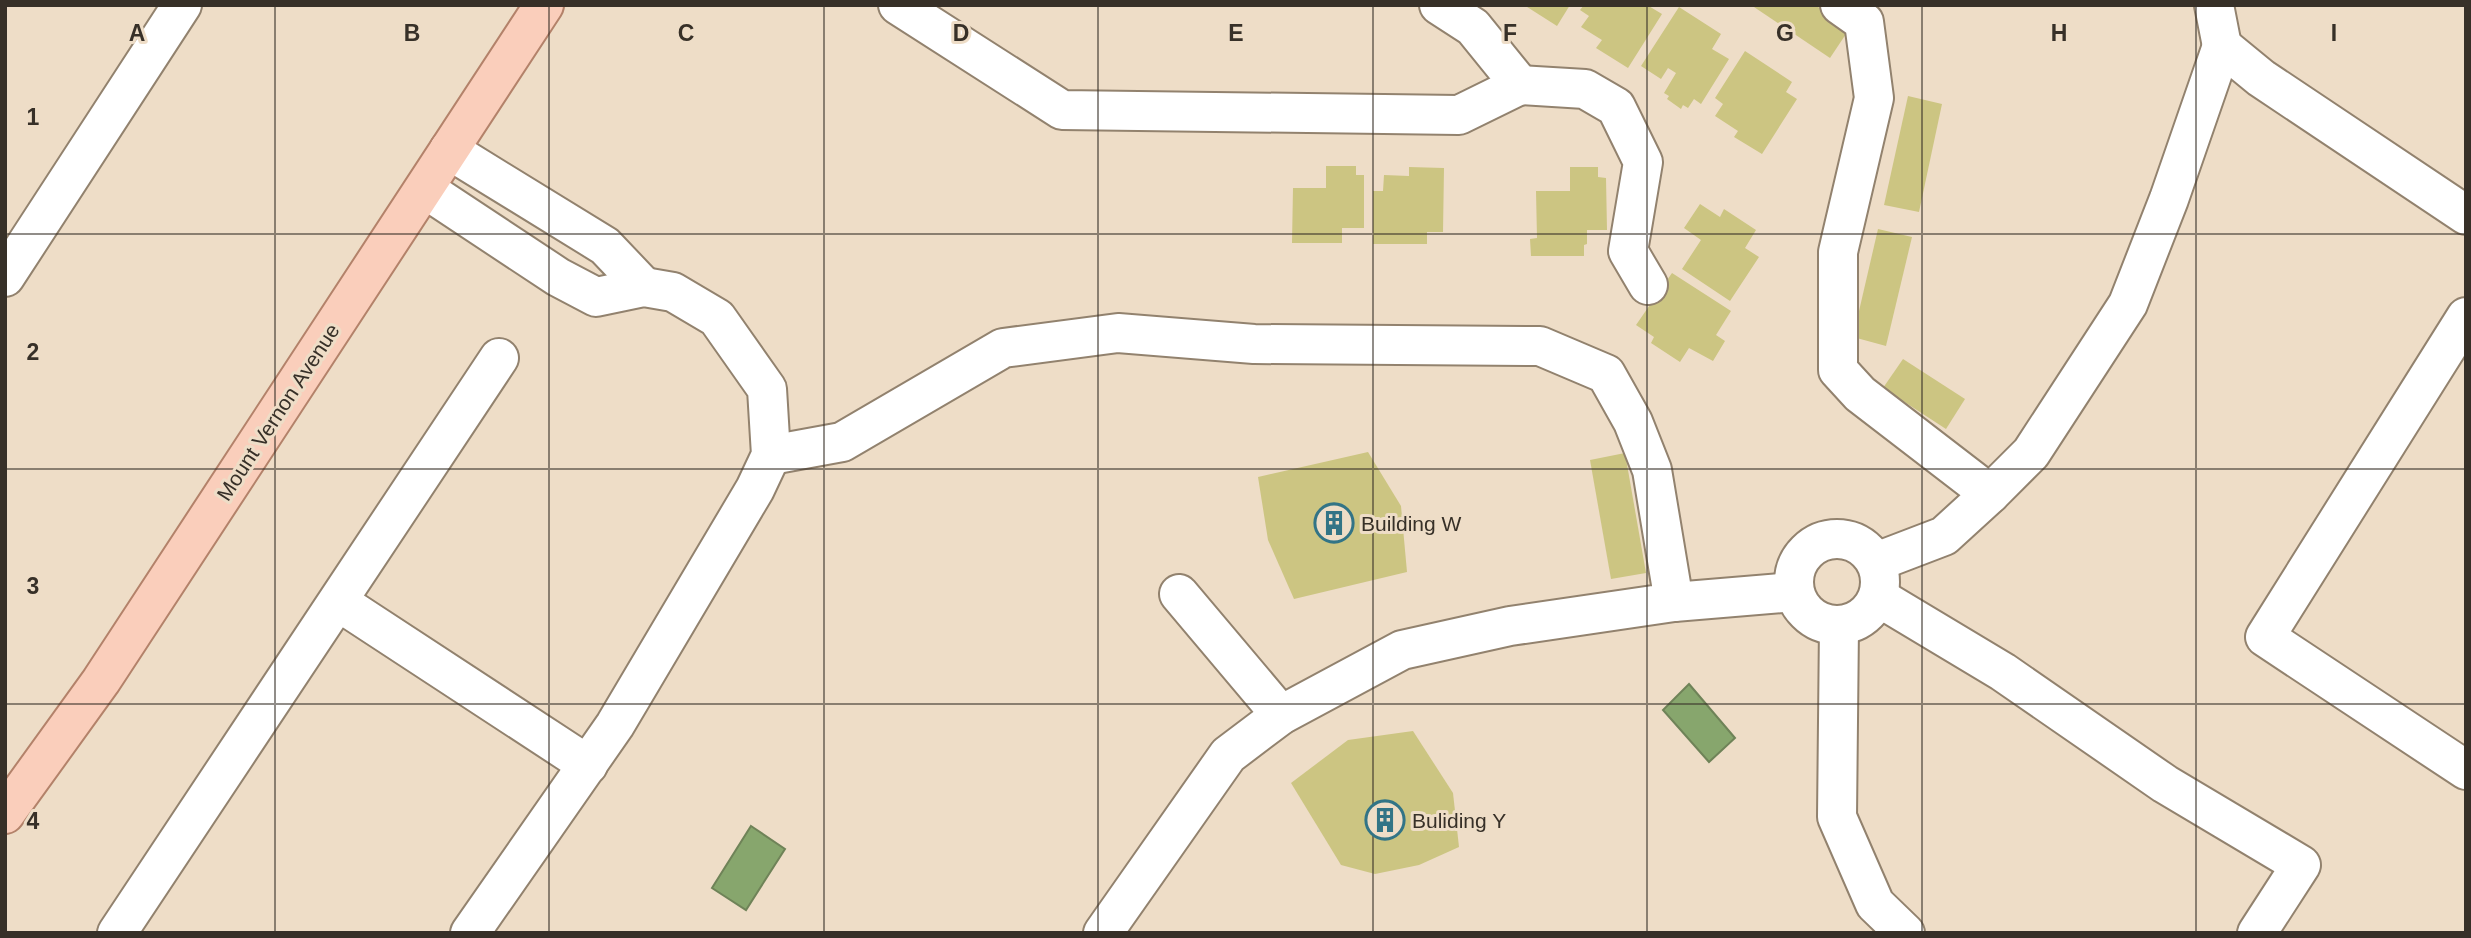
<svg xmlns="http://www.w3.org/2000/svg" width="2471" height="938" font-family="Arial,sans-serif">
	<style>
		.water { fill: #87a66d; stroke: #6f8358; stroke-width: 2 }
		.building { fill: #ccc582 }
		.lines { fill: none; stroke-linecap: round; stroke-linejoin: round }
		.minor-casing { stroke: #92826e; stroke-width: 42 }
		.major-casing { stroke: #b3826a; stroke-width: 42 }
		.minor { stroke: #fff; stroke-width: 38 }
		.major { stroke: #facebb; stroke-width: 38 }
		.grid { fill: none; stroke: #373028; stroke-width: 2; stroke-opacity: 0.55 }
		.labels { text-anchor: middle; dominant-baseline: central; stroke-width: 6; stroke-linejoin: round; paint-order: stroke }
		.street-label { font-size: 21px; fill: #373028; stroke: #eeddc7 }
		.poi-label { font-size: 21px; fill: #373028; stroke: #eeddc7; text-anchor: start }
		.grid-label { font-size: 23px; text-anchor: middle; font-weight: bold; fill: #373028; stroke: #eeddc7; stroke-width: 6; stroke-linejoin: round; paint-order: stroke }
	</style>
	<rect width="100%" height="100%" fill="#eeddc7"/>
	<!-- water -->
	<g class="water">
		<polygon points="1689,684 1735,738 1709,762 1663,710"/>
		<polygon points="751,826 785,849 746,910 712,888"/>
	</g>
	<!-- building -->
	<g class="building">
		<polygon points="1524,5 1570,5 1557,26"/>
		<polygon points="1584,5 1647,5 1662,14 1628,68 1596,48 1602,40 1581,27 1589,16 1580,10"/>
		<polygon points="1751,5 1815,5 1850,28 1830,58"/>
		<polygon points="1679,7 1721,34 1712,49 1729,59 1701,104 1694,99 1688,108 1683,105 1681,109 1667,99 1669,96 1664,93 1676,73 1668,68 1661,79 1641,66"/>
		<polygon points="1745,51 1792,82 1786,92 1797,99 1762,154 1734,137 1738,131 1715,116 1723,104 1715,98"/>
		<polygon points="1908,96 1942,104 1919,212 1884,205"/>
		<polygon points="1326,166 1356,166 1356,175 1364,175 1364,228 1342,228 1342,243 1292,243 1293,188 1326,188"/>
		<polygon points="1409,167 1444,168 1443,232 1427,232 1427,244 1373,244 1373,191 1383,191 1384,175 1409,176"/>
		<polygon points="1570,167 1598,167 1598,177 1606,178 1607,230 1587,230 1587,244 1584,245 1584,256 1531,256 1530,239 1537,238 1536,191 1570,191"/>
		<polygon points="1700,204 1720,217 1724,209 1756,230 1745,248 1759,257 1730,301 1682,269 1701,240 1684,228"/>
		<polygon points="1878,229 1912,237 1886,346 1853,337"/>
		<polygon points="1672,273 1731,311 1716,335 1725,341 1713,361 1689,348 1680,362 1651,343 1654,337 1636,325"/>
		<polygon points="1903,359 1965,399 1946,429 1883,388"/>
		<polygon points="1368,452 1401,506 1407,572 1294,599 1268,540 1258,477"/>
		<polygon points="1625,453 1646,573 1611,579 1590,460"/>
		<polygon points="1413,731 1453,793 1459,847 1419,865 1375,874 1341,865 1291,783 1348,740"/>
	</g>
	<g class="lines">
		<!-- minor casing -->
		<g class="minor-casing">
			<g id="minor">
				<polyline points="898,5 1062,110 1459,115 1520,85 1473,27 1439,5"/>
				<polyline points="1840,5 1864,22 1874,98 1838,252 1838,370 1860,394 1990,494 1944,536 1876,562"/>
				<polyline points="2214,5 2222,46"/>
				<polyline points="1520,85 1585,89 1616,107 1643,162 1628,251 1648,285"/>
				<polyline points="449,150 605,246 644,287"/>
				<polyline points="425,189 558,277 596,297 644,287 673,292 717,318 767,389 771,455 755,489 615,725 470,933"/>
				<polyline points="5,277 182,5"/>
				<polyline points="2466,317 2265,637 2466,770"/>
				<polyline points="771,455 842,442 1003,348 1118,333 1254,344 1540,346 1606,374 1633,422 1652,470 1674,602 1510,626 1402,650 1281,715 1228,755 1103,933"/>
				<polyline points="1990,494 2031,453 2128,304 2169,199 2222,46 2261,78 2466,215"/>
				<circle cx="1837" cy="582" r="43"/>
				<polyline points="1179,594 1281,715"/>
				<polyline points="1878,597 2003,672 2165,784 2301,865 2257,933"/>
				<polyline points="339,602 588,765"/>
				<polyline points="1674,602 1794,592"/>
				<polyline points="1839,626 1837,817 1875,904 1905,933"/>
				<polyline points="117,933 499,358"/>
			</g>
		</g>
		<!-- major casing -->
		<g class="major-casing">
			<polyline id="major" points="5,814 101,681 544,5"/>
		</g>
		<!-- minor -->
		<use href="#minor" class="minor"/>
		<!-- major -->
		<use href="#major" class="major"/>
	</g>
	<!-- grid -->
	<path class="grid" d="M275,5v928M549,5v928M824,5v928M1098,5v928M1373,5v928M1647,5v928M1922,5v928M2196,5v928M5,234h2461M5,469h2461M5,704h2461"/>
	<!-- icons -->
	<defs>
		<g id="building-ring" transform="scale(2.0125)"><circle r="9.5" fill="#eeddc7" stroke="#327486" stroke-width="1.5"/><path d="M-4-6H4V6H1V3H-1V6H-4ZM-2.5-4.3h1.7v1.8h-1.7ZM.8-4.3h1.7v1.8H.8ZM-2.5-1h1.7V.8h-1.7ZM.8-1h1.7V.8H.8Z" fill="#327486"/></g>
	</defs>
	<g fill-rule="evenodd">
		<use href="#building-ring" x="1334" y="523"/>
		<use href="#building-ring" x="1385" y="820"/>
	</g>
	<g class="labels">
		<!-- street labels -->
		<g class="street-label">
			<text transform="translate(278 412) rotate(-57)">Mount Vernon Avenue</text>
		</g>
		<!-- poi labels -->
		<g class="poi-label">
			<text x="1361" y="523">Building W</text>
			<text x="1412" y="820">Buliding Y</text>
		</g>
	</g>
	<g class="grid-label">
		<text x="137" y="41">A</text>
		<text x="412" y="41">B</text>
		<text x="686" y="41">C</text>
		<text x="961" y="41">D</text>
		<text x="1236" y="41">E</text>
		<text x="1510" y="41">F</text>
		<text x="1785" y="41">G</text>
		<text x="2059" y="41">H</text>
		<text x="2334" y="41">I</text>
		<text x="33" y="125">1</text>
		<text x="33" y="360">2</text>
		<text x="33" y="594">3</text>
		<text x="33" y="829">4</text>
	</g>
	<!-- border -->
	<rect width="2471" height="938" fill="none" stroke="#373028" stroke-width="14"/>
</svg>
